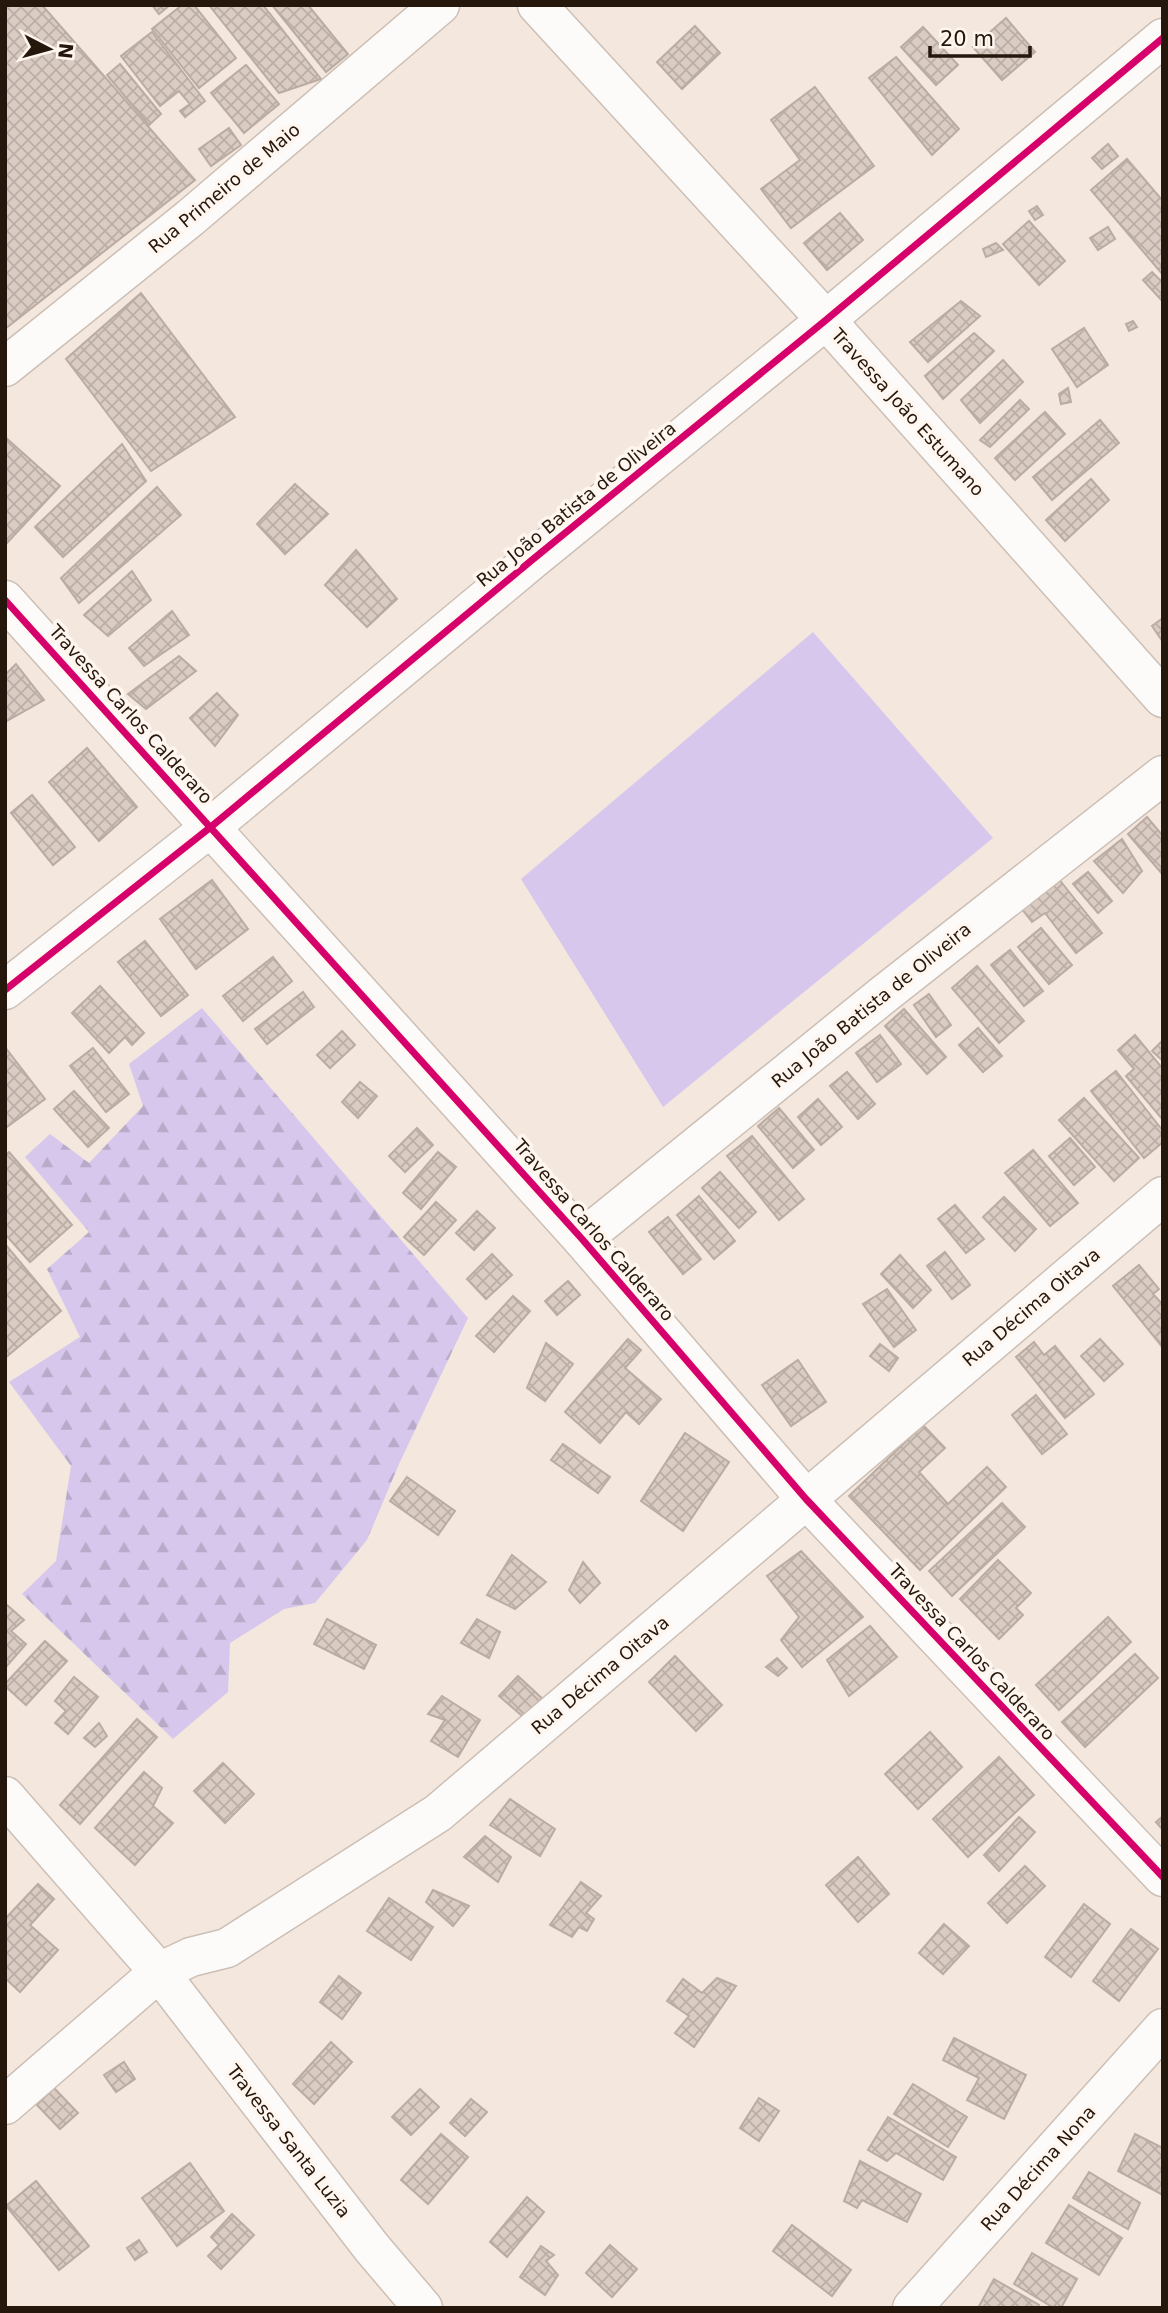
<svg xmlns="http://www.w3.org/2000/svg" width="1168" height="2313" font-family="'DejaVu Sans',sans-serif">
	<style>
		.grass { fill: #d7c7ec }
		.forest { fill: url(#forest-firs) }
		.building { fill: url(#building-cross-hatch); stroke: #baaca3; stroke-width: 2 }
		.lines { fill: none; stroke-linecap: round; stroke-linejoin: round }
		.street-casing { stroke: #ccbfb5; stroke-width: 41 }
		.secondary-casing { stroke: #ccbfb5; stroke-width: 41 }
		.street { stroke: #fdfbfa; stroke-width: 38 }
		.secondary { stroke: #fdfbfa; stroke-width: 38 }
		.cycleway-casing { stroke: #fff6f0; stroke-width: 11 }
		.cycleway { stroke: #d6006c; stroke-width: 7 }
		.labels { text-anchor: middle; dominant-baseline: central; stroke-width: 7; stroke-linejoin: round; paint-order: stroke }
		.street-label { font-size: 18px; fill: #25170c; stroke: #fff6f0 }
	</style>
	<defs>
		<pattern id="forest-firs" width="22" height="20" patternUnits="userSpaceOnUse" patternTransform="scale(1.75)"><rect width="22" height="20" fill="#d7c7ec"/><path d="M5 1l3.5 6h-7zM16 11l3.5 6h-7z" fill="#b8aac9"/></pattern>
		<pattern id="building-cross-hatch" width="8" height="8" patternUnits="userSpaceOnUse" patternTransform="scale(1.75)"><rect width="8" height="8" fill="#daccc2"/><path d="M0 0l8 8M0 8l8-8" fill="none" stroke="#bbaea6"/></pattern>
	</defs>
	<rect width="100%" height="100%" fill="#f4e7de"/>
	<!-- grass -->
	<polygon class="grass" points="813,632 993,838 663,1107 521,879"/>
	<!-- forest -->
	<polygon class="forest" points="202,1008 468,1318 399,1464 367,1540 315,1603 284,1609 230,1643 228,1692 173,1739 22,1594 56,1561 71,1466 9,1382 80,1337 47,1269 89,1232 25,1157 50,1134 89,1163 143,1106 129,1064"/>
	<!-- building -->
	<g class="building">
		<polygon points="5,5 42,5 195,180 5,329"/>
		<polygon points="152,5 170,5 159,14"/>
		<polygon points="182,5 194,5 236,58 199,88 152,29"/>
		<polygon points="209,5 263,5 321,79 279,93"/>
		<polygon points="272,5 308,5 348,54 326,72"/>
		<polygon points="1006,18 1035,52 1002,80 973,47"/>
		<polygon points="695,26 720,53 682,89 657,62"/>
		<polygon points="923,27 958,65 936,85 901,47"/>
		<polygon points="152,32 205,101 185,117 180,111 190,104 179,91 160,106 121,56"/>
		<polygon points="896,57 959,129 932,155 869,78"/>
		<polygon points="120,64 161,114 149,125 107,75"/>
		<polygon points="246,65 279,104 244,133 211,93"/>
		<polygon points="815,87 874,166 791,228 761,189 800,160 771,120"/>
		<polygon points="229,128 241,145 211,166 199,149"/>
		<polygon points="1108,144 1118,156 1102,169 1092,158"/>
		<polygon points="1127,159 1163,201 1163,225 1161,227 1163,229 1163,275 1091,190"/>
		<polygon points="1037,206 1043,215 1035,220 1029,211"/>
		<polygon points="840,213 863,240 827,270 804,243"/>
		<polygon points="1029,221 1065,261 1039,285 1003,244"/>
		<polygon points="1108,227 1115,239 1098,250 1090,238"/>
		<polygon points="996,243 1003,250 986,257 983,249"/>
		<polygon points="1152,272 1163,283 1163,302 1143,280"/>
		<polygon points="141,293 235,417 151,471 66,359"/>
		<polygon points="961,301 980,316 928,362 910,342"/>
		<polygon points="1133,321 1137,327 1129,331 1126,324"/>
		<polygon points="1084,328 1108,365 1077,387 1052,349"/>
		<polygon points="974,333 994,351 943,399 925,376"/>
		<polygon points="1003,360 1023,382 980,423 961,400"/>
		<polygon points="1068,388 1071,402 1061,404 1059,394"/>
		<polygon points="1020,400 1029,409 990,447 980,440"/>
		<polygon points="1045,412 1065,434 1015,480 995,458"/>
		<polygon points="1100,420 1119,443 1052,500 1033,477"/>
		<polygon points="5,437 60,486 7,543 5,542"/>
		<polygon points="122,444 146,481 63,557 35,527"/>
		<polygon points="1091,479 1109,500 1065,541 1046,520"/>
		<polygon points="295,484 328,514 285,554 257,524"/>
		<polygon points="157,487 181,515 79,603 61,578"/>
		<polygon points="356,550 397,599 367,627 325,585"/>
		<polygon points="132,571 151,600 108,636 84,615"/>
		<polygon points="172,611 189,635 144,666 129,648"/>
		<polygon points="1163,618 1163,642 1152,626"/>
		<polygon points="179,656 196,671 146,709 128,694"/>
		<polygon points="16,664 44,700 5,722 5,675"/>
		<polygon points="217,693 238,715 215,746 190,718"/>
		<polygon points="87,748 137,807 99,841 49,782"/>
		<polygon points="32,795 75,847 53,865 11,813"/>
		<polygon points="1147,817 1163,836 1163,875 1128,834"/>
		<polygon points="1122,839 1142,871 1123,893 1094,861"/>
		<polygon points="1088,872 1112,901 1098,913 1073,884"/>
		<polygon points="1058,878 1102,933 1076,953 1045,913 1032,922 1021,908"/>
		<polygon points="212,880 248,929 196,969 160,919"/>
		<polygon points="1041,928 1072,965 1049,984 1018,947"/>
		<polygon points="145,941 188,995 161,1016 118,962"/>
		<polygon points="1010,950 1043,991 1024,1006 991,965"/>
		<polygon points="273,957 292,981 243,1021 223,996"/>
		<polygon points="977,966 1024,1021 999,1043 952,988"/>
		<polygon points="100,986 144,1033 132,1045 125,1037 109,1053 72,1013"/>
		<polygon points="303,992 314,1007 267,1044 255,1029"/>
		<polygon points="929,994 951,1025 936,1037 914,1005"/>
		<polygon points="904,1009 946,1057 927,1074 885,1026"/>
		<polygon points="978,1028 1002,1056 983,1072 959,1045"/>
		<polygon points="342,1031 355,1045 330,1068 317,1055"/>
		<polygon points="880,1035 901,1064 877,1082 856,1053"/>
		<polygon points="1135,1035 1163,1069 1163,1120 1126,1076 1134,1069 1118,1050"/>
		<polygon points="1163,1040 1163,1061 1152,1051"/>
		<polygon points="5,1047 45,1099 7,1127 5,1125"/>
		<polygon points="93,1048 129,1094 106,1112 70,1066"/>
		<polygon points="1116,1071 1163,1131 1163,1142 1144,1158 1091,1091"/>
		<polygon points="847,1072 875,1104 858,1119 830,1086"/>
		<polygon points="360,1082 377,1096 358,1118 342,1102"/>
		<polygon points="74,1091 109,1128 88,1147 54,1109"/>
		<polygon points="1084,1098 1139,1158 1114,1181 1059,1120"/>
		<polygon points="818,1099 842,1127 821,1145 798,1117"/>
		<polygon points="779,1108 814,1150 793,1168 758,1126"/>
		<polygon points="417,1128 433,1145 405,1172 389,1156"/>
		<polygon points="752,1136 804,1199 779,1220 727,1156"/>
		<polygon points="1070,1138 1095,1167 1074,1185 1049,1156"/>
		<polygon points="1033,1150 1078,1203 1050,1226 1005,1173"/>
		<polygon points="9,1152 72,1225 30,1262 5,1234 5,1155"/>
		<polygon points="438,1152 456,1167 421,1209 403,1193"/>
		<polygon points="720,1172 756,1212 739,1228 702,1188"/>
		<polygon points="699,1196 735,1241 714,1259 677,1215"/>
		<polygon points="1004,1197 1036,1229 1015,1251 983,1217"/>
		<polygon points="436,1202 456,1220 424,1255 404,1237"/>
		<polygon points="955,1205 984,1239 966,1253 938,1219"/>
		<polygon points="477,1211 495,1228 474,1250 456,1233"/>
		<polygon points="668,1217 701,1259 683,1274 649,1232"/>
		<polygon points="5,1244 61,1311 5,1358"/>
		<polygon points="945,1252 970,1285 952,1299 927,1266"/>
		<polygon points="492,1254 512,1275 486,1299 467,1279"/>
		<polygon points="900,1255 931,1290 913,1308 881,1274"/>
		<polygon points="1139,1265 1159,1289 1153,1294 1163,1305 1163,1348 1113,1286"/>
		<polygon points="568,1281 580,1295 557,1315 545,1301"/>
		<polygon points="887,1289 916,1330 894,1347 863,1304"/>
		<polygon points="513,1296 530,1311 494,1352 476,1336"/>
		<polygon points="628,1339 641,1350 625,1368 661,1399 639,1424 626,1412 600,1443 565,1412"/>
		<polygon points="1100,1339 1123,1364 1104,1381 1081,1356"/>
		<polygon points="1034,1342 1044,1355 1055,1346 1094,1394 1065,1418 1016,1357"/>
		<polygon points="546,1343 573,1364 545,1401 527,1388"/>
		<polygon points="880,1344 898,1358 889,1371 870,1356"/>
		<polygon points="798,1360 826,1402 791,1426 762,1385"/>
		<polygon points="1036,1395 1067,1434 1042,1454 1012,1415"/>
		<polygon points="923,1425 945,1448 919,1472 948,1504 987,1467 1006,1487 920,1570 849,1496"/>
		<polygon points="685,1433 729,1462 683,1531 641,1501"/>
		<polygon points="563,1444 610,1477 598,1493 551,1460"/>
		<polygon points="407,1477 455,1511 438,1535 390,1501"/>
		<polygon points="1002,1503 1025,1527 952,1596 929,1571"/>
		<polygon points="801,1551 863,1617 802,1667 781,1640 799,1617 767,1576"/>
		<polygon points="512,1555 546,1582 515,1609 487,1595"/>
		<polygon points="998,1560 1031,1593 1016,1608 1023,1615 999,1639 960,1599"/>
		<polygon points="583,1562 600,1583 580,1603 569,1590"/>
		<polygon points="7,1605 24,1620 11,1631 26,1644 5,1668 5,1607"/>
		<polygon points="1108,1617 1131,1642 1059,1710 1036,1685"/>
		<polygon points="327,1619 376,1645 364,1669 314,1644"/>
		<polygon points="477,1619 500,1632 489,1658 461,1643"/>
		<polygon points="870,1626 897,1657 849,1696 827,1660"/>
		<polygon points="45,1641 67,1661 26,1705 5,1686 5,1684"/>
		<polygon points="1135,1654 1158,1678 1085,1747 1062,1722"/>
		<polygon points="675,1656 722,1705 696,1731 649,1682"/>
		<polygon points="777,1658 787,1668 778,1676 766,1667"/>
		<polygon points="518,1676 546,1702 528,1721 499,1696"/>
		<polygon points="74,1677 98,1697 68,1734 55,1723 66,1711 55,1701"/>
		<polygon points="442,1696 480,1720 458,1757 431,1741 445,1720 428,1714"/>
		<polygon points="137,1719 157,1737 80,1824 60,1805"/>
		<polygon points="99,1723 107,1736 95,1747 84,1738"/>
		<polygon points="930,1732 962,1767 918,1809 885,1774"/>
		<polygon points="999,1757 1034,1795 968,1857 933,1819"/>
		<polygon points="223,1763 254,1794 225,1823 194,1791"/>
		<polygon points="144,1772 162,1788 153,1806 173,1823 135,1865 95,1828"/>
		<polygon points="510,1799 555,1829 540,1856 490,1825"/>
		<polygon points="1163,1816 1163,1830 1156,1822"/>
		<polygon points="1019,1817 1035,1832 999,1871 984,1855"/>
		<polygon points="485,1836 511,1857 498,1882 464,1857"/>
		<polygon points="858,1857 889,1894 858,1922 826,1885"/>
		<polygon points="1025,1866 1045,1886 1007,1923 988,1903"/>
		<polygon points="581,1882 601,1896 586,1913 594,1919 587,1931 579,1927 572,1937 550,1925"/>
		<polygon points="38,1884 54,1899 30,1925 58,1950 20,1992 5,1978 5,1919"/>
		<polygon points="433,1890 469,1906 453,1926 426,1902"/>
		<polygon points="389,1898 433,1927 411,1960 367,1931"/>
		<polygon points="1084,1904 1110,1924 1071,1977 1045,1957"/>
		<polygon points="944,1924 969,1946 943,1974 919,1953"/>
		<polygon points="1131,1929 1158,1949 1119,2001 1093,1981"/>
		<polygon points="339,1976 361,1993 342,2019 320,2002"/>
		<polygon points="717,1978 736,1986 694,2047 675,2033 689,2016 667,2001 683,1979 702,1993"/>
		<polygon points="954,2038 1026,2075 1004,2119 967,2100 979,2078 943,2060"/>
		<polygon points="331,2042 352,2062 314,2104 293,2084"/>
		<polygon points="124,2062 135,2079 116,2092 104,2075"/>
		<polygon points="913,2084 967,2117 948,2147 894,2114"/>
		<polygon points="54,2088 78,2113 60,2129 36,2104"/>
		<polygon points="420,2089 439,2107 411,2135 392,2117"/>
		<polygon points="759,2098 779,2111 759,2141 740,2128"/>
		<polygon points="471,2099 487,2112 465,2136 450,2123"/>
		<polygon points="888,2117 956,2157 943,2180 896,2153 887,2161 868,2150"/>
		<polygon points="441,2134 468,2157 428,2204 401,2180"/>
		<polygon points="1135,2134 1163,2148 1163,2195 1118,2171"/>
		<polygon points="860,2161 921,2194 907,2222 862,2200 857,2208 844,2201"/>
		<polygon points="190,2163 224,2211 177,2246 142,2198"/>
		<polygon points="1089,2172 1140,2203 1128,2229 1073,2198"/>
		<polygon points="36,2181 89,2246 59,2270 6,2206"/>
		<polygon points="527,2197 544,2212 507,2257 490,2242"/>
		<polygon points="1069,2205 1122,2238 1099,2275 1046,2243"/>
		<polygon points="232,2214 254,2235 221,2269 208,2256 219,2245 211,2237"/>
		<polygon points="792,2225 851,2270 832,2296 773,2251"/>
		<polygon points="139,2240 147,2252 135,2260 127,2248"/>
		<polygon points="610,2245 637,2269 612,2297 586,2273"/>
		<polygon points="541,2246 554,2255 546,2261 558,2275 545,2295 520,2277"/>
		<polygon points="1032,2253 1077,2279 1061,2308 1054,2308 1014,2284"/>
		<polygon points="994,2279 1039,2305 1038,2308 978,2308"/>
	</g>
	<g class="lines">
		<!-- street casing -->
		<g class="street-casing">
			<g id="street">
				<polyline points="537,5 826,320 1163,698"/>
				<polyline points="5,600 582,1239 806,1499 1163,1877"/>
				<polyline points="5,990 212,826 532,560 826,320 1163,38"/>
				<polyline points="582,1239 883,995 1163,775"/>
				<polyline points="5,1796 159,1972 372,2248 423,2308"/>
				<polyline points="5,2105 159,1972 191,1957 227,1948 438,1813 1163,1196"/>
				<polyline points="912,2308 1163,2028"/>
			</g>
		</g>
		<!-- secondary casing -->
		<g class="secondary-casing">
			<polyline id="secondary" points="5,367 190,218 440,5"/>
		</g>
		<!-- street -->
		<use href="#street" class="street"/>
		<!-- secondary -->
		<use href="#secondary" class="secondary"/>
		<!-- cycleway casing -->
		<g class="cycleway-casing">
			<g id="cycleway">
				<polyline points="5,600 582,1239 806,1499 1163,1877"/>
				<polyline points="5,990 212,826 532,560 826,320 1163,38"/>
			</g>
		</g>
		<!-- cycleway -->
		<use href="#cycleway" class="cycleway"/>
	</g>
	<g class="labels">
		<!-- street labels -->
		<g class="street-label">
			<text transform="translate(224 188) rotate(-40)">Rua Primeiro de Maio</text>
			<text transform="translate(908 412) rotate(48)">Travessa João Estumano</text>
			<text transform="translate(576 504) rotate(-39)">Rua João Batista de Oliveira</text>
			<text transform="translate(131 714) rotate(48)">Travessa Carlos Calderaro</text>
			<text transform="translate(871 1005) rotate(-39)">Rua João Batista de Oliveira</text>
			<text transform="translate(594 1230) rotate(49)">Travessa Carlos Calderaro</text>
			<text transform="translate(1031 1307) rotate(-40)">Rua Décima Oitava</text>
			<text transform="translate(972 1652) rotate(47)">Travessa Carlos Calderaro</text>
			<text transform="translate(600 1675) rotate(-40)">Rua Décima Oitava</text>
			<text transform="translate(289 2141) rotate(52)">Travessa Santa Luzia</text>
			<text transform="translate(1038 2168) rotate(-48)">Rua Décima Nona</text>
		</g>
	</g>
	<!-- border -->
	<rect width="1168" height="2313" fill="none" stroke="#25170c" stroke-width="14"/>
	<!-- north arrow -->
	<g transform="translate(49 49) rotate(96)" stroke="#fff6f0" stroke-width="5" paint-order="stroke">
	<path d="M0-5L12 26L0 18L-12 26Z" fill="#25170c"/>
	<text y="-10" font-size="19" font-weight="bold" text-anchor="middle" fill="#25170c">N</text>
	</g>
	<!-- scale -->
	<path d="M930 46v10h100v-10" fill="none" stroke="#25170c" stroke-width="3.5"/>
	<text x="940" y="46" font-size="21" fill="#25170c" stroke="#fff6f0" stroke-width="5" paint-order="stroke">20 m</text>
</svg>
